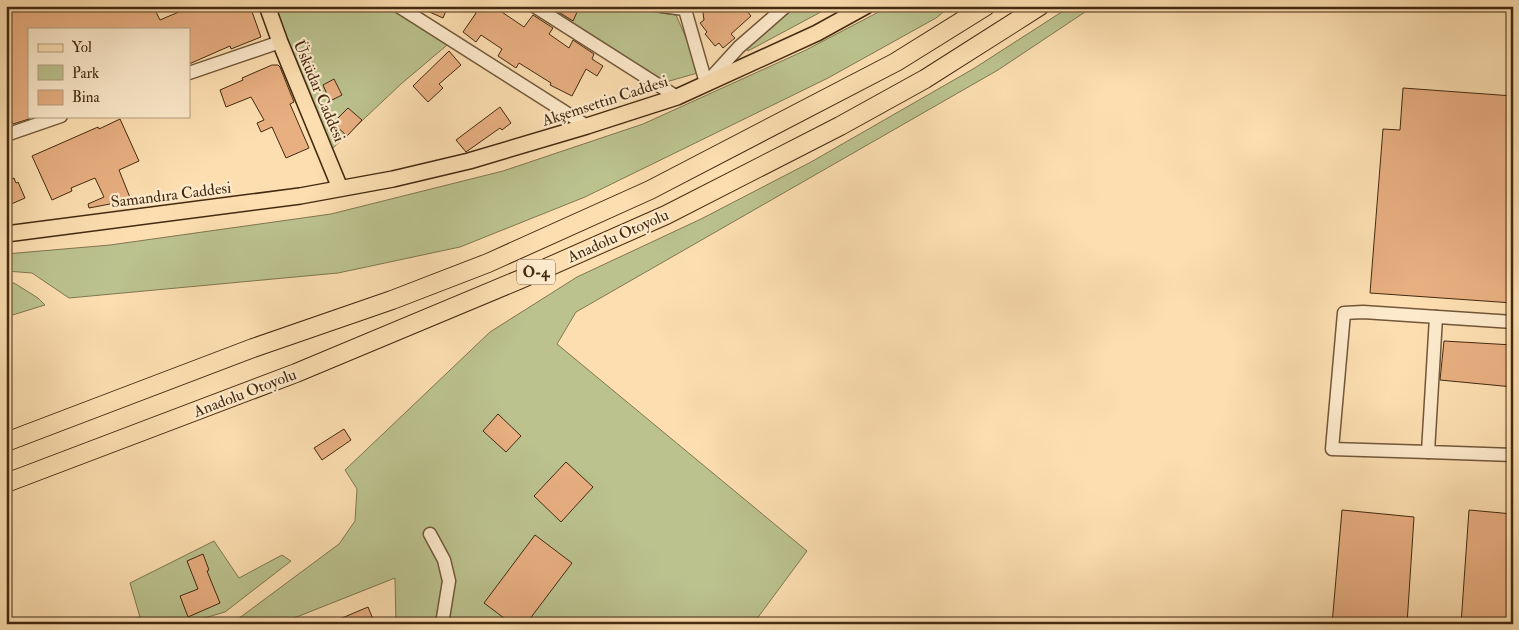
<svg xmlns="http://www.w3.org/2000/svg" width="1519" height="630" font-family="'IM FELL Double Pica',serif">
	<style>
		.green { fill: #bbc28e; stroke: #80764f }
		.building { fill: #e8af81; stroke: #442a10 }
		.lines { fill: none; stroke-linecap: round; stroke-linejoin: round }
		.minor-casing { stroke: #725738; stroke-width: 15 }
		.major-casing { stroke: #442a10; stroke-width: 18 }
		.highway-casing { stroke: #442a10; stroke-width: 20 }
		.minor { stroke: #fdeacc; stroke-width: 12 }
		.major { stroke: #fcdeb0; stroke-width: 15 }
		.highway { stroke: #fcdeb0; stroke-width: 18 }
		.labels { text-anchor: middle; dominant-baseline: central; stroke-width: 4.5; stroke-linejoin: round; paint-order: stroke }
		.shield { fill: #fdeacc; stroke: #7c6448; stroke-width: 1 }
		.shield-label { font-size: 15px; font-weight: bold; fill: #442a10 }
		.street-label { font-size: 16px; fill: #442a10; stroke: #fdeacc }
	</style>
	<rect width="100%" height="100%" fill="#fcdeb0"/>
	<filter id="stains"><feTurbulence type="fractalNoise" baseFrequency=".004" numOctaves="4"/><feColorMatrix values="0 0 0 0 .2 0 0 0 0 .09 0 0 0 0 .02 0 0 0 .5 -.17"/></filter>
	<radialGradient id="worn" r=".72"><stop offset=".6" stop-color="#630" stop-opacity="0"/><stop offset="1" stop-color="#630" stop-opacity=".3"/></radialGradient>
	<!-- green -->
	<g class="green">
		<polygon points="274,6 404,6 453,40 401,84 332,149 288,45"/>
		<polygon points="543,6 610,6 676,15 701,72 666,82"/>
		<polygon points="793,6 832,6 748,51 746,47"/>
		<polygon points="890,6 951,6 936,18 828,78 585,197 460,247 338,273 69,298 32,273 6,271 6,254 110,245 331,214 503,171 643,124 806,50"/>
		<polygon points="1071,6 1094,6 998,70 576,312 557,344 807,551 753,624 396,624 395,578 279,624 224,624 238,619 339,544 355,521 357,489 345,470 490,332 577,277 701,219 811,162 973,69"/>
		<polygon points="14,283 38,298 45,305 6,317 6,284"/>
		<polygon points="214,541 239,578 282,555 291,561 225,612 184,624 112,624 140,617 130,583"/>
	</g>
	<!-- building -->
	<g class="building">
		<polygon points="6,6 153,6 160,20 181,11 179,6 250,6 261,37 231,49 230,46 189,64 189,29 29,29 29,119 13,124 6,108"/>
		<polygon points="416,6 448,6 443,18"/>
		<polygon points="466,6 493,6 524,27 533,15 553,28 549,34 569,48 573,40 594,54 592,59 603,66 597,76 586,69 572,96 550,85 551,83 519,63 516,68 498,56 502,49 481,35 476,42 463,32 476,13"/>
		<polygon points="559,6 568,6 578,10 573,21 557,11"/>
		<polygon points="702,6 743,6 751,16 731,34 735,38 723,48 719,43 715,46 705,34 707,32 700,23 704,20"/>
		<polygon points="449,51 461,65 439,84 443,88 428,102 413,86"/>
		<polygon points="272,65 278,65 280,67 294,102 290,104 309,148 286,158 272,127 261,132 257,123 264,120 251,97 226,107 220,90 243,80 242,78"/>
		<polygon points="334,79 342,95 330,101 323,85"/>
		<polygon points="1403,88 1513,96 1513,303 1370,293 1383,129 1400,130"/>
		<polygon points="500,107 511,123 502,130 500,128 466,152 456,140"/>
		<polygon points="348,108 362,120 347,136 333,123"/>
		<polygon points="120,119 139,161 119,170 131,200 89,208 88,204 104,197 95,178 71,188 72,191 52,200 32,156 98,127 99,129"/>
		<polygon points="14,178 16,183 18,182 25,198 9,205 6,198 6,182"/>
		<polygon points="1444,341 1513,345 1513,387 1440,380"/>
		<polygon points="498,414 521,436 506,452 483,431"/>
		<polygon points="344,429 351,440 322,460 314,448"/>
		<polygon points="566,462 593,487 561,522 534,496"/>
		<polygon points="1342,510 1414,517 1407,624 1332,624"/>
		<polygon points="1469,510 1513,514 1513,624 1461,624"/>
		<polygon points="535,535 572,563 526,624 512,624 484,603"/>
		<polygon points="203,554 209,570 207,571 220,603 188,617 180,596 198,589 187,561"/>
		<polygon points="368,607 375,624 328,624"/>
	</g>
	<g class="lines">
		<!-- minor casing -->
		<g class="minor-casing">
			<g id="minor">
				<polyline points="398,6 587,126"/>
				<polyline points="534,6 677,97"/>
				<polyline points="662,6 684,9"/>
				<polyline points="684,6 706,83"/>
				<polyline points="189,73 280,42"/>
				<polyline points="708,81 739,47 786,6"/>
				<polyline points="6,135 61,116"/>
				<polyline points="1436,317 1428,452 1513,455"/>
				<polyline points="1428,452 1332,449 1344,313 1363,312 1513,322"/>
				<polyline points="430,534 444,560 449,581 442,624"/>
			</g>
		</g>
		<!-- major casing -->
		<g class="major-casing">
			<g id="major">
				<polyline points="267,6 280,42 340,188"/>
				<polyline points="6,234 300,196 393,179 469,161 587,126 677,97 817,33 866,6"/>
			</g>
		</g>
		<!-- highway casing -->
		<g class="highway-casing">
			<g id="highway">
				<polyline points="6,442 253,348 392,300 488,263 650,190 896,62 986,6"/>
				<polyline points="6,483 296,373 521,279 666,215 840,126 925,79 1040,6"/>
			</g>
		</g>
		<!-- minor -->
		<use href="#minor" class="minor"/>
		<!-- major -->
		<use href="#major" class="major"/>
		<!-- highway -->
		<use href="#highway" class="highway"/>
	</g>
	<g class="labels">
		<!-- shield labels -->
		<rect class="shield" x="517" y="259.5" width="38" height="25" rx="4"/>
		<g class="shield-label">
			<text x="536" y="272">O-4</text>
		</g>
		<!-- street labels -->
		<g class="street-label">
			<text transform="translate(319 91) rotate(67)">Üsküdar Caddesi</text>
			<text transform="translate(605 101) rotate(-18)">Akşemsettin Caddesi</text>
			<text transform="translate(171 195) rotate(-7)">Samandıra Caddesi</text>
			<text transform="translate(618 236) rotate(-24)">Anadolu Otoyolu</text>
			<text transform="translate(245 393) rotate(-21)">Anadolu Otoyolu</text>
		</g>
	</g>
	<!-- margin -->
	<rect width="1519" height="630" fill="none" stroke="#fcdeb0" stroke-width="25"/>
	<rect x="8" y="8" width="1504" height="615" fill="none" stroke="#442a10" stroke-width="2.5"/>
	<rect x="12" y="12" width="1494" height="605" fill="none" stroke="#442a10"/>
	<!-- legend -->
	<rect x="28" y="28" width="162" height="90" fill="#fdeacc" stroke="#b39d81"/>
	<rect x="38" y="44" width="25" height="8" fill="#fcdeb0" stroke="#b39d81"/>
	<text x="72" y="52" font-size="15" fill="#442a10">Yol</text>
	<rect x="38" y="65" width="25" height="15" fill="#bbc28e" stroke="#b39d81"/>
	<text x="72" y="78" font-size="15" fill="#442a10">Park</text>
	<rect x="38" y="90" width="25" height="15" fill="#e8af81" stroke="#b39d81"/>
	<text x="72" y="102" font-size="15" fill="#442a10">Bina</text>
	<rect width="100%" height="100%" filter="url(#stains)"/>
	<rect width="100%" height="100%" fill="url(#worn)"/>
</svg>
